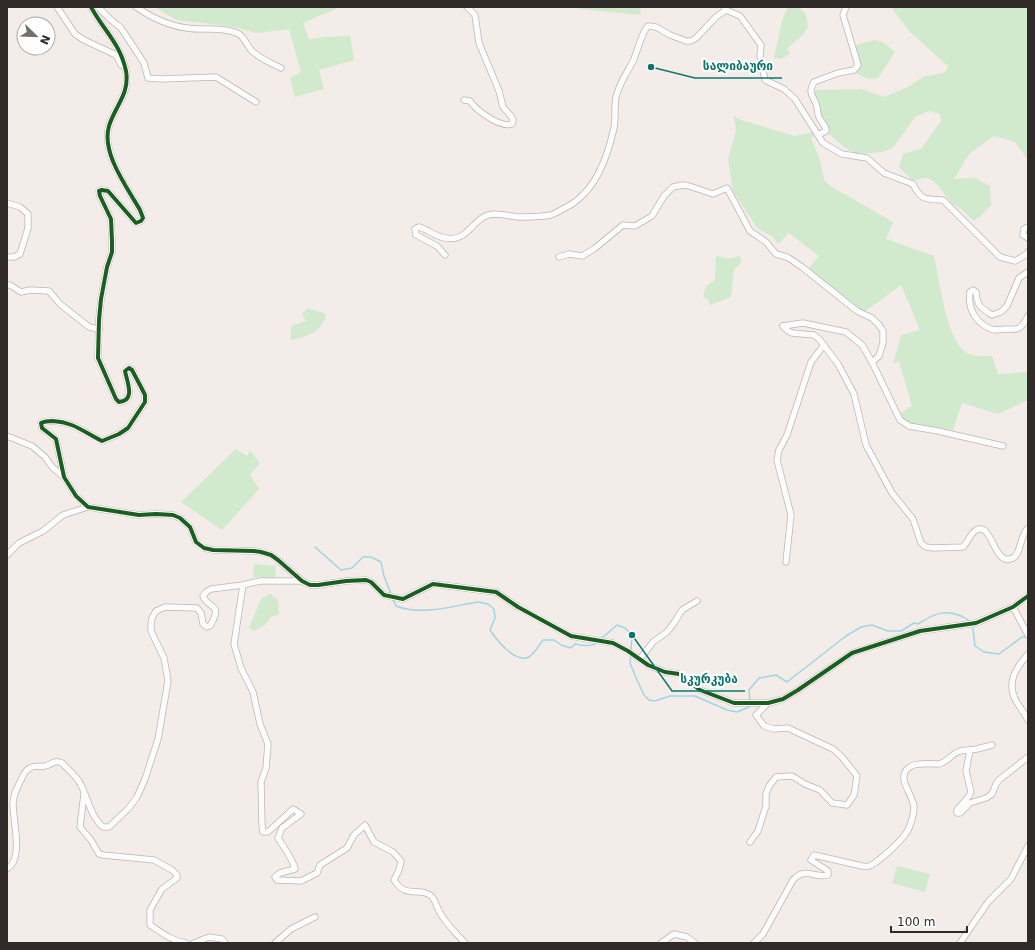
<svg xmlns="http://www.w3.org/2000/svg" width="1035" height="950" font-family="'DejaVu Sans','Noto Sans Georgian',sans-serif">
	<style>
		.green { fill: #d1e9cc }
		.lines { fill: none; stroke-linecap: round; stroke-linejoin: round }
		.stream { stroke: #9fd6e2; stroke-width: 1.5 }
		.minor-casing { stroke: #bbb6b3; stroke-width: 7 }
		.minor { stroke: #fdfcfc; stroke-width: 5.5 }
		.cycleway-casing { stroke: #fff; stroke-width: 6 }
		.cycleway { stroke: #1b5e20; stroke-width: 4 }
		.leader { fill: none; stroke: #0f766e; stroke-width: 1.5 }
		.callout-dot { fill: #0f766e; stroke: #fff; stroke-width: 1.5 }
		.callout-label { font-size: 12px; text-anchor: middle; font-weight: bold; fill: #0f766e; stroke: #fff; stroke-width: 4; stroke-linejoin: round; paint-order: stroke }
	</style>
	<rect width="100%" height="100%" fill="#f4ece8"/>
	<!-- green -->
	<g class="green">
		<polygon points="155,7 340,7 303,23 309,39 325,37 350,36 354,60 319,70 324,89 295,97 290,78 301,72 289,29 257,33 229,26 176,20"/>
		<polygon points="581,7 640,7 641,15 579,9"/>
		<polygon points="788,7 798,7 806,14 808,27 802,36 787,48 790,54 781,59 774,58 782,21"/>
		<polygon points="891,7 1028,7 1028,160 1015,142 994,136 969,154 954,179 975,178 990,186 991,205 980,217 974,221 960,208 951,203 935,182 927,178 912,180 899,167 903,154 921,149 941,121 940,114 929,111 915,117 893,148 882,152 857,154 844,147 827,132 820,117 813,93 817,90 861,89 884,97 906,88 923,77 943,73 949,67 909,31"/>
		<polygon points="875,40 884,43 895,52 878,78 869,79 853,72 860,66 855,45"/>
		<path d="M734,116l7,4 54,16 18,-4 1,5 -3,1 9,22 4,20 8,7 61,35 -7,17 48,17c6,25 11,80 31,96 7,5 20,4 27,4l6,18 30,-2v28l-30,14 -36,-11 -9,27 -42,-6c-6,-1 -8,-6 -10,-11l11,-7 -13,-45 -6,3 8,-29 19,-5 -19,-45 -36,26 -7,-1 -50,-41 11,-13 -30,-23 -11,11 -5,-7 -16,-9 -24,-37 -5,-32 8,-28z"/>
		<polygon points="716,256 729,259 740,256 741,262 734,270 731,297 710,305 708,299 703,297 706,286 715,280"/>
		<path d="M308,308l18,6c-3,18 -20,23 -35,26v-14l15,-5 -4,-7z"/>
		<polygon points="236,449 247,456 250,451 260,463 250,475 259,489 222,530 181,502"/>
		<polygon points="254,564 276,566 275,578 253,577"/>
		<polygon points="270,594 278,600 279,614 271,617 266,624 254,631 249,628 261,599"/>
		<polygon points="897,866 930,874 925,892 892,883"/>
	</g>
	<g class="lines">
		<!-- stream -->
		<g class="stream">
			<polyline points="315,547 341,570 352,568 363,557 371,557 381,562 384,576 391,594"/>
			<path d="M393,600l3,6c26,10 56,0 82,-4l10,2 6,5 1,9 -5,12c6,9 25,34 39,27 6,-4 10,-12 14,-17h11l7,5 10,3 4,-4c8,2 17,3 23,-2"/>
			<polyline points="971,625 973,629 975,646 984,652 999,654 1022,637 1027,637"/>
			<polyline points="601,639 617,625 625,628 632,635 631,651"/>
			<polyline points="631,655 630,663 637,680 644,695 649,700 655,701 670,696 695,696 727,710 737,712 749,707 749,705"/>
			<path d="M750,701l-1,-11 10,-12 17,-3 11,7 59,-46 15,-9 11,-2 16,6h13l13,-8 4,1c16,-10 25,-15 43,-8 4,2 6,2 8,6"/>
		</g>
		<!-- minor casing -->
		<g class="minor-casing">
			<g id="minor">
				<polyline points="57,7 75,34 84,40 116,55 121,65"/>
				<path d="M91,7c13,24 29,36 35,64 4,23 -11,35 -17,55 -8,27 18,61 31,84l3,8 -2,3 -5,2 -28,-32 -6,-1 -3,1 1,5 11,23 1,22v11l-5,15 -6,32 -2,21 -1,38 18,41 3,3c17,-1 8,-20 6,-31l4,-3 3,2 9,17 4,8v7l-17,26 -9,6 -17,7c-17,-8 -28,-19 -49,-20 -4,0 -8,0 -12,2l1,5 14,11 8,38 12,19 12,11 51,8 17,-1 17,1 7,3 10,9 6,15 8,6 9,2 41,1 7,1 10,3 7,5 24,21 8,4h8l28,-4 20,-1 5,2 13,13 19,4 30,-15 63,8 22,15 53,29 42,7 15,8 20,14 17,7 14,2 21,16 34,13h34l15,-4 15,-9 54,-37 68,-22 56,-8 37,-16 15,-11"/>
				<polyline points="98,7 110,19 121,28 144,63 148,78 161,79 216,77 256,102"/>
				<path d="M136,7c15,10 33,19 51,21 16,3 36,-2 52,6 6,4 8,12 13,17 8,8 19,12 29,17"/>
				<path d="M724,7l2,3 14,6 21,29 -1,11 5,24 19,9 11,10 28,44 19,11 25,4 17,15 29,11c8,17 13,15 30,16l57,57 15,4 12,-7 1,-2"/>
				<path d="M464,100l6,1c7,10 30,27 42,23l1,-4 -2,-4 -8,-9 -4,-16 -20,-48 -4,-28 -8,-8"/>
				<path d="M818,135l8,-4c0,-7 -5,-8 -7,-14 -2,-3 -1,-7 -2,-10 -3,-11 -10,-13 -3,-25l24,-9 16,-3 4,-5 -15,-50 3,-8"/>
				<polyline points="7,203 20,207 28,214 28,228 20,254 14,257 7,257"/>
				<polyline points="1028,227 1024,229 1023,235 1028,238"/>
				<path d="M445,255l-8,-9 -21,-11 -1,-6 4,-2c8,2 14,8 22,10 29,9 30,-22 53,-23 8,0 16,2 24,3 11,0 23,0 33,-2 5,-2 10,-5 14,-7 30,-15 42,-49 49,-80 2,-10 0,-21 2,-31 3,-14 12,-25 18,-38 3,-8 9,-29 14,-33l8,1 14,8 16,6h5l5,-3 20,-21 10,-7"/>
				<polyline points="559,257 569,254 582,256 594,249 623,225 635,226 652,216 664,196 673,187 683,185 689,186 713,194 727,188 750,231 766,242 776,254 787,257 802,267 857,311 872,318 879,325 883,331 883,343 879,356 872,362"/>
				<path d="M1028,272l-9,6 -12,28 -6,6 -9,3c-11,-7 -15,-9 -16,-23l-3,-2 -3,2c-3,17 7,33 24,38 4,0 9,-1 13,-1 4,0 9,1 12,-1 4,-2 7,-8 9,-12"/>
				<polyline points="7,285 10,285 21,292 30,290 49,291 60,304 89,327 99,329"/>
				<path d="M783,326l5,5 4,2 22,2 5,4 19,25 16,30 12,51 26,48 21,26 8,24 5,4 7,1 30,-1c5,-5 7,-13 13,-17 17,-9 17,38 37,28 8,-4 7,-23 15,-30"/>
				<polyline points="783,326 803,323 846,332 862,345 872,362 900,420 909,426 938,431 1003,446"/>
				<polyline points="7,436 32,446 45,457 53,468 64,477"/>
				<polyline points="7,555 19,543 43,531 63,515 88,507"/>
				<polyline points="786,562 791,515 777,460 779,450 787,435 811,362 824,345"/>
				<path d="M243,585l-9,59 7,24 12,24 7,32 8,20 -2,24 -5,14 1,43 1,7h5l25,-23 8,5 -19,14 -4,10c6,10 14,19 17,31l-15,4 -5,4 2,3 24,1 16,-8 3,-8 27,-17 7,-13 11,-10 9,17 19,10 8,9 -2,9 -5,10c12,19 24,7 36,15 5,3 6,11 9,16 6,12 17,22 26,32"/>
				<polyline points="1013,607 1028,635"/>
				<path d="M1028,654c-12,14 -22,28 -12,47 4,6 8,12 12,19"/>
				<polyline points="640,659 653,642 667,632 674,623 682,610 697,601"/>
				<polyline points="992,745 977,749 970,750 966,771 971,792 969,796 957,810 957,813 960,813 970,803 986,798 992,794 996,784 999,780 1028,757"/>
				<path d="M84,794l-4,33 11,13 8,14 4,1 51,5 18,10 5,5v3l-15,11 -12,21v15c12,8 22,16 36,18"/>
				<polyline points="750,842 758,831 766,806 766,794 769,786 776,777 792,776 805,784 820,790 832,803 847,805 854,795 857,776 842,757 833,749 788,728 774,729 764,726 756,715 768,703"/>
				<path d="M7,869c17,-10 6,-47 6,-65 0,-9 4,-16 8,-24 2,-4 4,-10 9,-12 4,-3 10,-1 15,-2 6,-1 10,-7 17,-3 6,7 15,13 19,22 7,14 10,32 22,42h6l19,-18 9,-12 8,-18 13,-40 10,-58 -4,-23 -13,-27v-6l1,-7 4,-7 9,-4 32,1 4,5 2,11 4,3 3,-1c14,-24 -2,-16 -7,-30l3,-4 5,-3 32,-4 17,-4h42"/>
				<polyline points="194,943 209,937 222,939 225,943"/>
				<polyline points="275,943 291,929 315,917"/>
				<polyline points="661,943 674,934 687,937 695,943"/>
				<path d="M754,943l9,-9 30,-54c13,-14 21,-1 35,-5v-4l-17,-11 3,-5 48,11c2,0 5,1 7,0 9,-3 36,-28 40,-38 2,-5 5,-15 5,-21 -1,-11 -14,-25 -9,-35 6,-11 23,-8 34,-8 13,-4 13,-15 31,-14"/>
				<polyline points="960,943 988,902 1011,879 1028,846"/>
			</g>
		</g>
		<!-- minor -->
		<use href="#minor" class="minor"/>
		<!-- cycleway casing -->
		<g class="cycleway-casing">
			<path id="cycleway" d="M91,7c13,24 29,36 35,64 4,23 -11,35 -17,55 -8,27 18,61 31,84l3,8 -2,3 -5,2 -28,-32 -6,-1 -3,1 1,5 11,23 1,22v11l-5,15 -6,32 -2,21 -1,38 18,41 3,3c17,-1 8,-20 6,-31l4,-3 3,2 9,17 4,8v7l-17,26 -9,6 -17,7c-17,-8 -28,-19 -49,-20 -4,0 -8,0 -12,2l1,5 14,11 8,38 12,19 12,11 51,8 17,-1 17,1 7,3 10,9 6,15 8,6 9,2 41,1 7,1 10,3 7,5 24,21 8,4h8l28,-4 20,-1 5,2 13,13 19,4 30,-15 63,8 22,15 53,29 42,7 15,8 20,14 17,7 14,2 21,16 34,13h34l15,-4 15,-9 54,-37 68,-22 56,-8 37,-16 15,-11"/>
		</g>
		<!-- cycleway -->
		<use href="#cycleway" class="cycleway"/>
	</g>
	<!-- callouts -->
	<path class="leader" d="M651 67L695 78H782M632 635L672 691H745"/>
	<g class="callout-dot">
		<circle cx="651" cy="67" r="4"/>
		<circle cx="632" cy="635" r="4"/>
	</g>
	<g class="callout-label">
		<text x="738" y="70">სალიბაური</text>
		<text x="709" y="683">სკურკუბა</text>
	</g>
	<!-- border -->
	<rect width="1035" height="950" fill="none" stroke="#302b29" stroke-width="16"/>
	<!-- north arrow -->
	<g transform="translate(36 36) rotate(113)"><circle r="19" fill="#ffffff" stroke="#acaaa9"/>
	<path d="M0-3L7 15L0 10L-7 15Z" fill="#756f6c"/>
	<text y="-6" font-size="11" font-weight="bold" text-anchor="middle" fill="#302b29">N</text>
	</g>
	<!-- scale -->
	<path d="M891 926v6h76v-6" fill="none" stroke="#302b29" stroke-width="2"/>
	<text x="897" y="926" font-size="12" fill="#302b29" stroke="#ffffff" stroke-width="3" paint-order="stroke">100 m</text>
</svg>
